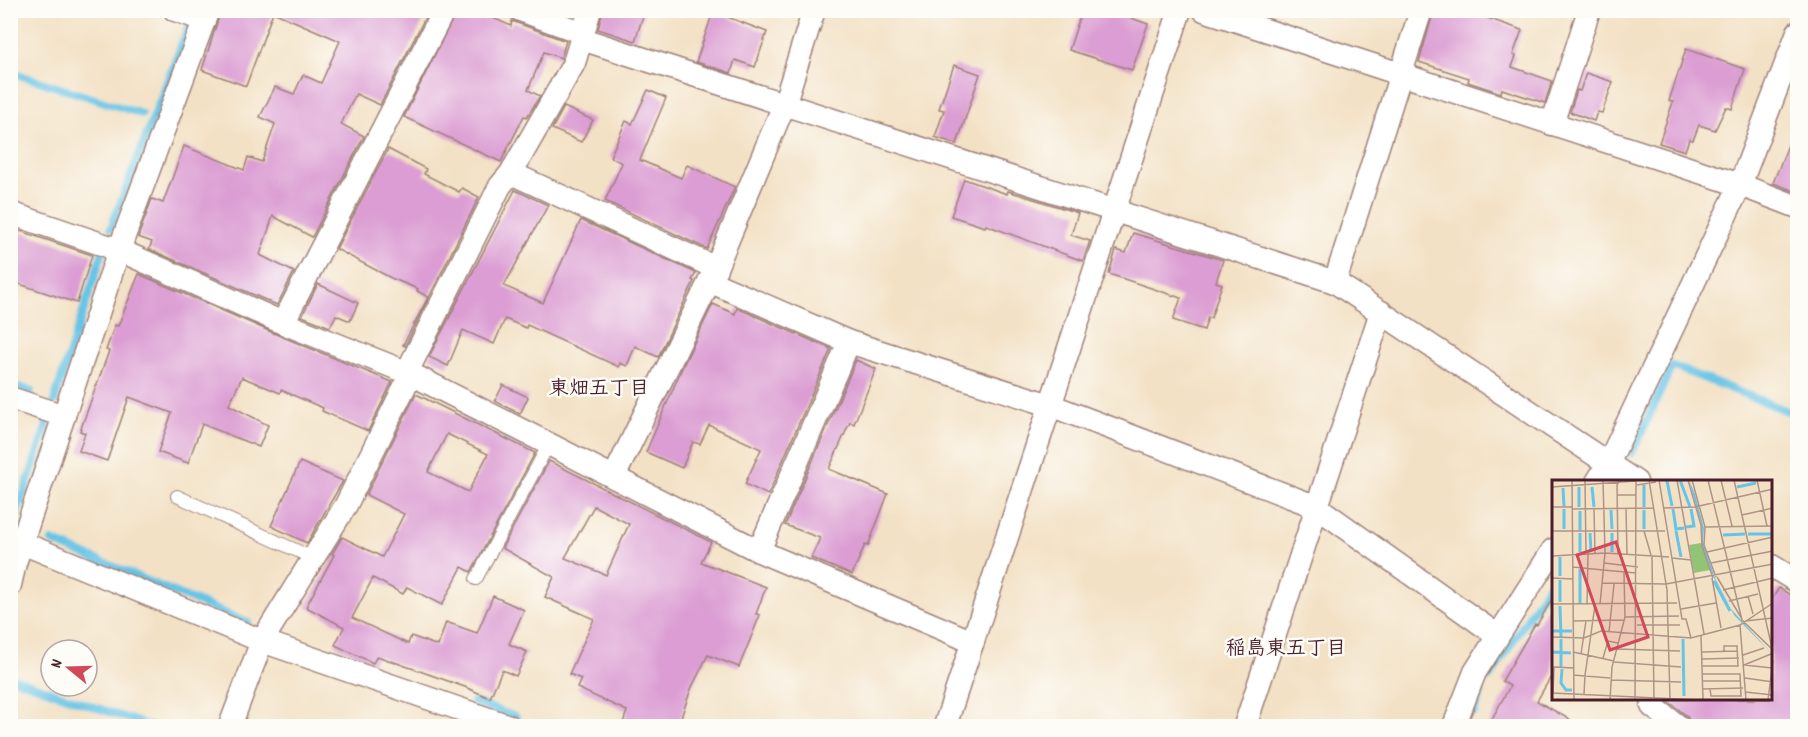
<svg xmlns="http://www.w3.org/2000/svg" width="1808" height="737" font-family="Dekko,'Klee One',sans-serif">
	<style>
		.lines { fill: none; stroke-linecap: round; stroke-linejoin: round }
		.stream { stroke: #68c4e6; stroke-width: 8 }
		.building { fill: #db9dd3; fill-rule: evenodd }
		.service-casing { stroke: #9e8078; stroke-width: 14 }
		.minor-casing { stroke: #9e8078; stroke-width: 25 }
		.service { stroke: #fff; stroke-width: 12 }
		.minor { stroke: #fff; stroke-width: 22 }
		.labels { text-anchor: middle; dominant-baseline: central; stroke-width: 5; stroke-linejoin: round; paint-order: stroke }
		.neighbourhood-label { font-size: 20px; font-weight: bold; fill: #4a1f2b; stroke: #fdfcf7 }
		.inset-river { fill: none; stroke: #68c4e6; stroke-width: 3 }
		.inset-road { fill: none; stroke: #af9387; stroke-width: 1.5 }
		.view { fill: #d1495b; fill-opacity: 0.15; stroke: #d1495b; stroke-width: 3 }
		.inset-edge { fill: none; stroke: #4a1f2b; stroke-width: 3 }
	</style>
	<rect width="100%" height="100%" fill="#fdfcf7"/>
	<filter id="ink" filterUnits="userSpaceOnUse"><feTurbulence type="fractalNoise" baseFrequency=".0167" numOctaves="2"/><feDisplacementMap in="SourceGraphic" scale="12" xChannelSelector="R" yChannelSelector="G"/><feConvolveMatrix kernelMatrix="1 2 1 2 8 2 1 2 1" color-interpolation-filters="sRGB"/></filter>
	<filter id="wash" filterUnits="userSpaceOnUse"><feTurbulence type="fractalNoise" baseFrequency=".008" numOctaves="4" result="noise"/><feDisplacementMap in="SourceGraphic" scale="24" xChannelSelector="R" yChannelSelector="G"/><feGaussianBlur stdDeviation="1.35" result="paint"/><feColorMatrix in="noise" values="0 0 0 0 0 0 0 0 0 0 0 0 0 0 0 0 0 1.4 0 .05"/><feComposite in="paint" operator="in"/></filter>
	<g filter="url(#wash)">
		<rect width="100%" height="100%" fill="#f3e1c5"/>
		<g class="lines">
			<!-- stream -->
			<g class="stream">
				<polyline points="10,72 142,114"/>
				<polyline points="111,228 188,28"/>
				<polyline points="10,384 31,391"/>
				<polyline points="54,401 102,254"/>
				<polyline points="1632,453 1672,366 1798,415"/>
				<polyline points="10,478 15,479"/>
				<polyline points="10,535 47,424"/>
				<polyline points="52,541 248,623"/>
				<polyline points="1490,677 1553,578"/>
				<polyline points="12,678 149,726"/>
				<polyline points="474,702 516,717"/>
				<polyline points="1474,712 1481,693"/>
			</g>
		</g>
		<g id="blocks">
			<!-- building -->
			<g class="building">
				<polygon points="221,10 429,10 380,105 356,94 341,124 364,136 312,237 273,216 260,255 294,272 277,305 149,249 152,242 138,237 152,199 163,203 184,146 244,170 248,157 262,162 275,124 260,117 275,87 294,94 303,75 321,83 340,41 273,12 246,86 202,70"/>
				<polygon points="457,10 475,10 511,26 512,21 566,41 561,58 544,52 528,90 540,96 527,117 524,116 501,162 404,117"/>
				<polygon points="603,10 645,10 635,41 598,29"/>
				<polygon points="1082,10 1109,10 1148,24 1132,70 1069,50"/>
				<polygon points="1434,10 1464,10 1522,30 1513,55 1516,56 1512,67 1552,81 1545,103 1502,89 1501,93 1468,82 1469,78 1419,62"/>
				<polygon points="717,13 767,32 755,67 735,60 731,73 696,62 712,15 716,16"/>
				<polygon points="1686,49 1745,69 1732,109 1726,107 1715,130 1699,125 1693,140 1689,139 1685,151 1659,143 1673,102 1669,101"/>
				<polygon points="954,65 980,74 957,144 935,137 944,110 939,109"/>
				<polygon points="1586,73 1613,82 1602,113 1597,112 1594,121 1570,112 1577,90 1580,91"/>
				<polygon points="648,90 666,98 640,160 681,178 687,165 735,187 707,249 605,201 622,163 610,157 626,121 632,124"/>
				<polygon points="564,107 593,120 581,142 552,129"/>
				<polygon points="1796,125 1797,126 1797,192 1773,183"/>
				<polygon points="388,149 426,169 424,174 459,192 462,188 479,197 405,346 403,345 428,297 417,291 418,289 391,278 336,249"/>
				<polygon points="964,179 1007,194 1008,191 1078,213 1071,235 1090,241 1083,261 986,225 985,227 951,216"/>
				<polygon points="515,190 548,205 504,286 543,303 581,220 696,273 692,280 694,281 658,357 635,346 627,366 620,363 619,367 527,325 526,328 505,319 494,344 463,330 448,366 429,357"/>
				<polygon points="17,230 92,255 77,303 10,281 10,250"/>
				<polygon points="1133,233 1223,260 1216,282 1222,284 1211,318 1208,317 1204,330 1173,320 1181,298 1109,274 1116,250 1126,253"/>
				<polygon points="139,274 278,335 392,382 368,431 322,411 323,408 281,390 280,393 242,377 229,405 268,425 259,447 202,424 188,463 158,452 172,413 129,397 107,461 79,451 85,433 80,431 109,351 106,350 115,325 118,326"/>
				<polygon points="318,284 358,303 350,321 336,315 330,327 302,316"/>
				<polygon points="713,304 735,314 737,308 831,349 768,495 745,484 761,449 709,425 700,444 693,442 682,468 646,452 682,368"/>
				<polygon points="856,360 876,369 854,424 850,422 829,469 888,494 868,546 865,545 852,575 811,558 820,538 785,525"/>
				<polygon points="503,385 528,397 520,414 495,401"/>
				<path d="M416,394l119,59 -64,119 -9,-5 -20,38 -35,-18 -4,7 -30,-16 -21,40 56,26 3,-8 27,10 8,-24 31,11 16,-37 31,14 -15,34 18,8 -11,24 -14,-6 -12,28 -25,-11 -88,-31 -4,7 -38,-18 9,-18 -38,-20 28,-52 -2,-1 10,-17 40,20 22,-43 -38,-19zM447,434l41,20 -20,38 -40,-20z"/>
				<path d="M549,461l162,81 -10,20 65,25 -10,27 4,1 -21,52 -31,-12 -17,34 -13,37h-56l5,-15 -50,-23 4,-9 -12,-5 25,-55 -49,-22 9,-20 -52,-29zM594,506l35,18 -23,51 -41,-17z"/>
				<polygon points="300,462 343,481 307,543 271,526"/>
				<polygon points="1779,588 1797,599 1797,726 1790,721 1786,726 1691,726 1687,716 1668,701 1668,699 1770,699 1770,602"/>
				<polygon points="1553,597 1553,673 1537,701 1581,726 1488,726 1510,686 1502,681 1535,624 1537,625"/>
			</g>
		</g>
	</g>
	<g filter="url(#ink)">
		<use href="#blocks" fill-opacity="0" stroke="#9e8078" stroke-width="1.5"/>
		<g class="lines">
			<!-- service casing -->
			<g class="service-casing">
				<g id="service">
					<polyline points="177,496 313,558"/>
					<polyline points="476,579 549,444"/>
				</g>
			</g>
			<!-- minor casing -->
			<g class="minor-casing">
				<g id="minor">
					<polyline points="175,10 204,20"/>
					<polyline points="520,10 583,33"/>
					<polyline points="1204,10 1740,185 1798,207"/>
					<polyline points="582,39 1335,282 1636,482"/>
					<polyline points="1552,124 1589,10"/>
					<polyline points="511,173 716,268"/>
					<polyline points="10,213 119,250 283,323 411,374 759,551 973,642"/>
					<polyline points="709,281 849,342 1050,405 1317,507 1498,636"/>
					<polyline points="1335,282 1421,10"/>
					<polyline points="283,323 444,10"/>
					<polyline points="407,372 500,186 511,173 574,63 590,10"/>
					<polyline points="10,398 64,416"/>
					<polyline points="614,477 716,268 784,105 814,10"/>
					<polyline points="1597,482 1608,464 1740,185 1798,32"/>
					<polyline points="22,543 262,641 509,726"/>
					<polyline points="759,551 849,342"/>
					<polyline points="1770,565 1798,582"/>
					<polyline points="10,585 15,563 119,250 208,10"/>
					<polyline points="1655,700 1652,706 1678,726"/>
					<polyline points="230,726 262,641 346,505 411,374"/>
					<polyline points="945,726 1180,10"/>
					<polyline points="1245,726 1381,312"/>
					<polyline points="1454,726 1475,672 1553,550"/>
				</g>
			</g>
			<!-- service -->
			<use href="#service" class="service"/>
			<!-- minor -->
			<use href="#minor" class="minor"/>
		</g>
	</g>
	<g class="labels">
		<!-- neighbourhood labels -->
		<g class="neighbourhood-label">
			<text x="599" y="390">東畑五丁目</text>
			<text x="1286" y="650">稲島東五丁目</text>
		</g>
	</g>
	<!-- overview -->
	<g transform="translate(1552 480)">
		<rect width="220" height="220" fill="#f3e1c5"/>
		<path d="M149,63l9,27 -16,3 -5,-28z" fill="#92c475"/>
		<path d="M137,0l6,14 9,34 -1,13 12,37 16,31 41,45 -38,-39 -20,-37 -12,-32v-19z" fill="#68c4e6"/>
		<path class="inset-river" d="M128,0l10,27M115,1l5,25M92,5v22M27,7v20M40,7l2,20M185,7l19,-4M11,8l1,18M12,29v20M121,29l3,20 8,-1M59,30l1,19M92,30v19M28,31v19M134,47l8,-1 -3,-17M124,51l5,26M28,53v19M38,53l1,19M60,53v19M196,54h24M171,55l22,-1M8,77v19M28,89v34M8,100v22M162,101l16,30M8,126l1,31M0,151h20M9,159v28M131,159l1,57M0,172l19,1M10,189l-1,14 5,7h6"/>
		<path class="inset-road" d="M20,0l2,220M33,0l1,73M97,0l18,110 3,110M107,0l23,139h4l5,19M125,0l27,154M136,0l13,45 1,21 11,32M140,0l13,47 -1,18 12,32M156,0l34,140 31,30M169,0l11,46M182,0l38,168M205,0l10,46M85,5l19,-3M0,7l83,-6M65,15h19M0,27h20M74,28l1,46M112,28l31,-1 78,-18M20,29l81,-1M42,29l1,44M190,35l31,-7M153,47l68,-1M0,51h113M92,51l7,24M155,72l66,-15M66,73l-1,-68 3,-5M0,76l53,-3 64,4M100,76l2,144M120,78l19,2M52,83l34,4M159,83l62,-12M21,87l30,3M51,90l33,3M165,97l25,42M0,98l21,1M160,98l9,50M50,103l64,1 107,-20M171,110l50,-12M196,116l5,18M177,121l29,-7M0,124l125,-1M48,124l5,-51 -2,-73M35,125l1,-52M129,129l35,-6M73,137l54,-1M21,141l51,-1M193,141l28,-3M85,145h43M188,145l6,75M57,152l5,-48M149,155l2,65M0,157l32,1 17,-7 90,7 49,-13 33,-22M65,169l63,2M21,172l41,9M150,172l35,-1M29,174l5,-33M36,175l7,-50M191,175l21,-7M51,178l5,-17 10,2M150,179l37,-1M62,182l67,5M192,185l27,-11M193,185l27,3M150,186h36l-1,-20h-13v5M2,187l19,1M150,194h38l1,22h-30l-1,-7M21,195l37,3M33,195l3,-20M193,198l28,4M59,200l70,2M150,201h38M150,209l41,-1M193,212l28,3M0,213l147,7M1,213l1,-26M32,214l1,-19M58,220l2,-33 13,-50 -1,-44M83,220l1,-220M216,220l5,-40"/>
		<path class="view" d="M64,62l32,95 -38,13 -33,-95z"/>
		<rect width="220" height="220" class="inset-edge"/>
	</g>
	<!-- margin -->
	<rect width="1808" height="737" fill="none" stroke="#fdfcf7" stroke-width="36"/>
	<!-- north arrow -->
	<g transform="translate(69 668) rotate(289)"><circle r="28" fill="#fdfcf7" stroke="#b5a4a5" stroke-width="1.5"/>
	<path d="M0-4.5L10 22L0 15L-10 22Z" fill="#d1495b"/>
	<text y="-9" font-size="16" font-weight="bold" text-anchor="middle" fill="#4a1f2b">N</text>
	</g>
</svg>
